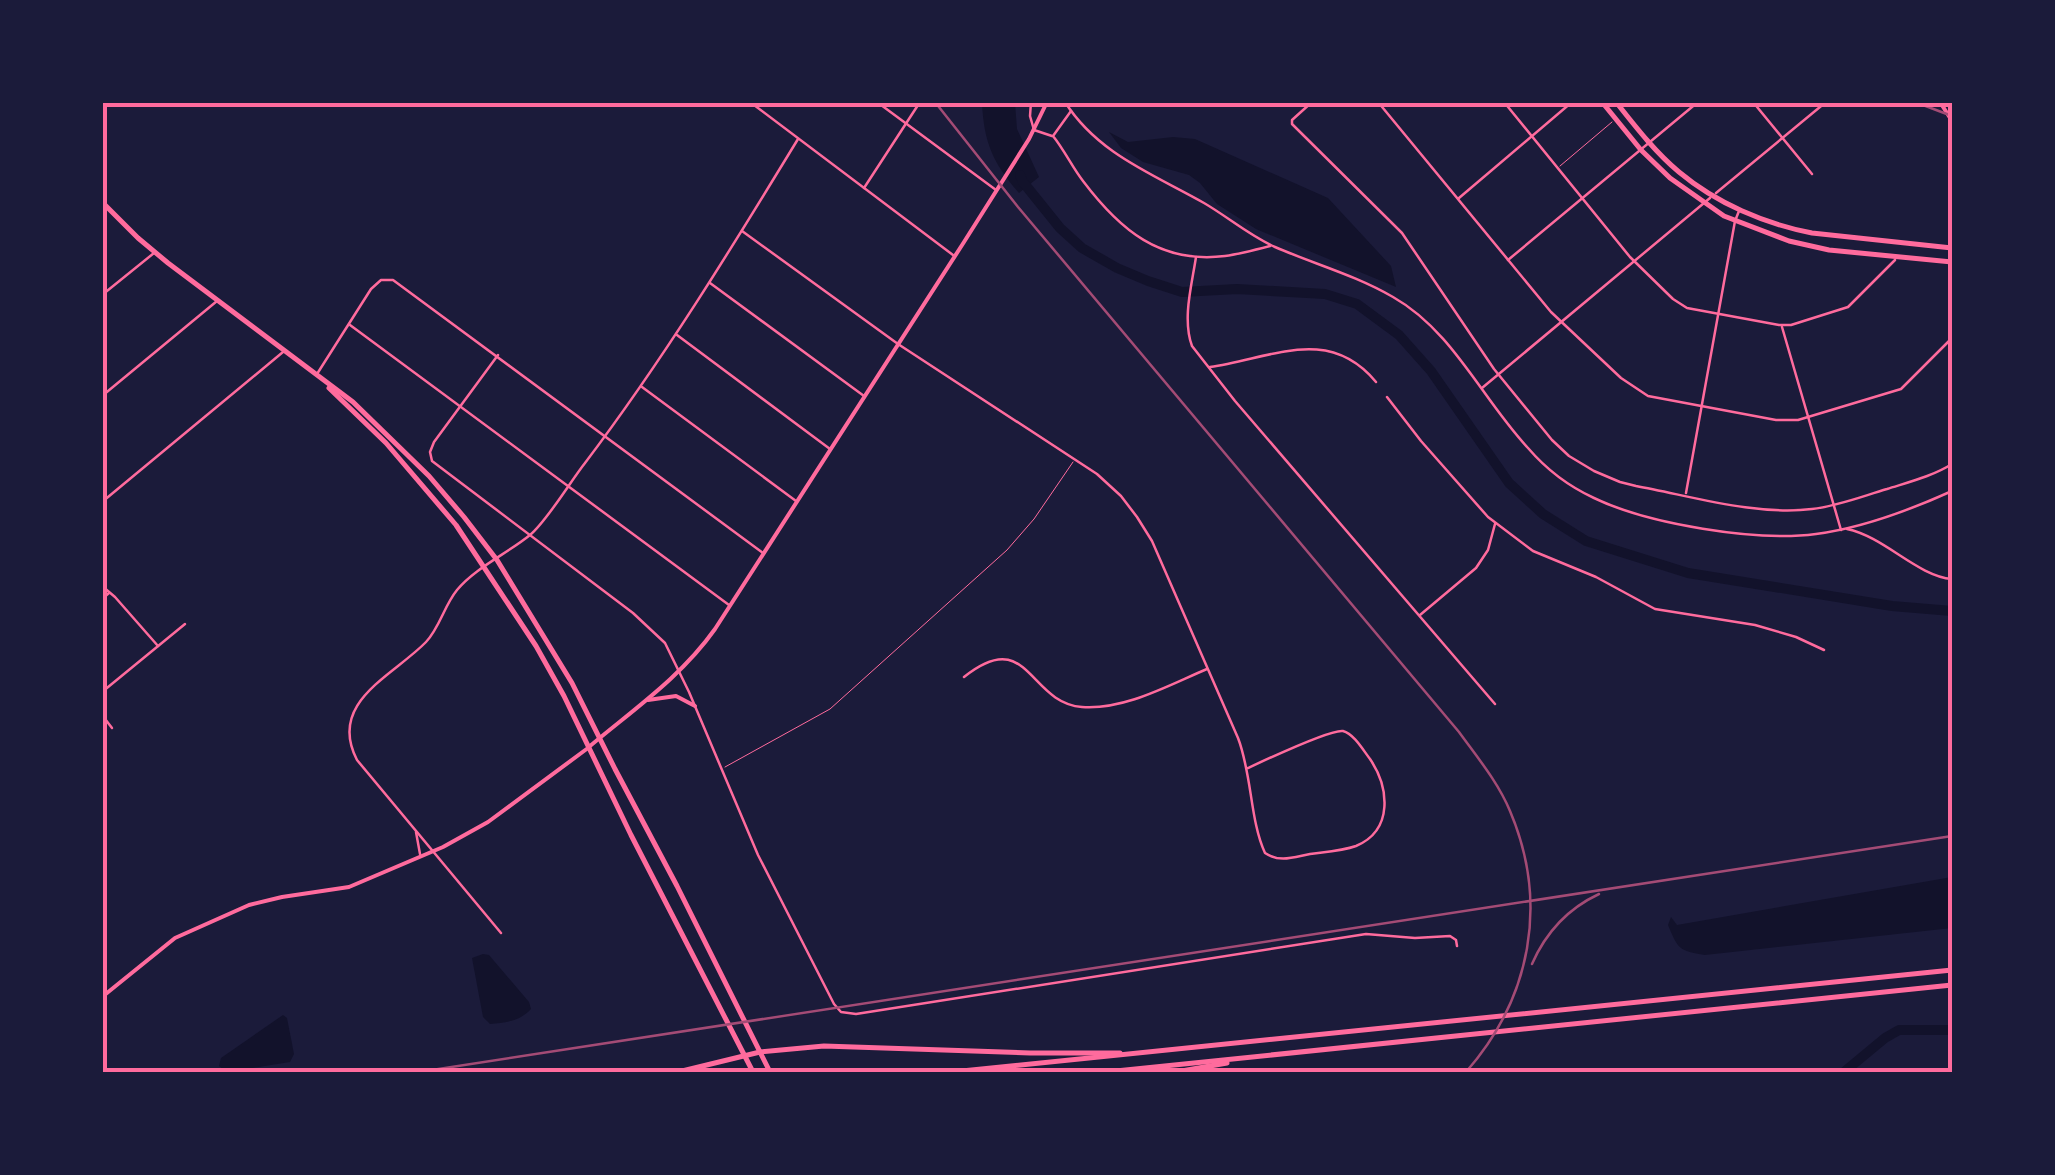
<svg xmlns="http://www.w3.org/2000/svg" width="2055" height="1175" font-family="'Nunito Sans',sans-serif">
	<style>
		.water { fill: #12122b }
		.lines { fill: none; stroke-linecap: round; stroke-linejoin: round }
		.river { stroke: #12122b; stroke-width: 10 }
		.service { stroke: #ff6b9d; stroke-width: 1 }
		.pedestrian { stroke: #ff6b9d; stroke-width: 2.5 }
		.minor { stroke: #ff6b9d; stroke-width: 2.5 }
		.tertiary { stroke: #ff6b9d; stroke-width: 4 }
		.secondary { stroke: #ff6b9d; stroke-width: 4 }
		.primary { stroke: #ff6b9d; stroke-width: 5 }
		.motorway { stroke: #ff6b9d; stroke-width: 5 }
		.rail { stroke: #a44b75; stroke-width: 2.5 }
		.neatline { fill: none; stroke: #ff6b9d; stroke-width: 4 }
	</style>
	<rect width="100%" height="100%" fill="#1b1b3a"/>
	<!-- water -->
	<g class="water">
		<path d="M982,103h33l2,26 22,48 -20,16c-26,-30 -35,-50 -37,-90z"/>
		<polygon points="1109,132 1128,142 1173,137 1195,139 1328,198 1391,266 1396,287 1256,229 1217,204 1200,183 1189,175 1143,162 1121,148"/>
		<path d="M1952,877v51l-247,27c-26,-4 -27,-6 -37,-30l3,-8 6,8z"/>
		<path d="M483,954l6,1 40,47 2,7c-12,13 -25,13 -41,15l-7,-7 -11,-59z"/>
		<polygon points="283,1015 287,1018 294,1054 290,1062 227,1072 219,1066 221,1058"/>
	</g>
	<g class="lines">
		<!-- river -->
		<g class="river">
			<polyline points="1020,175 1023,182 1060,228 1082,248 1117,268 1148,281 1182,292 1237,289 1325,294 1357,304 1399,335 1431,371 1509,483 1543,514 1586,541 1688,573 1892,606 1952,611"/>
			<polyline points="1844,1072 1885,1038 1899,1030 1952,1030"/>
		</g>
		<!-- service -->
		<g class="service">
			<polyline points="1560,166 1612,122"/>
			<polyline points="725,767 830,709 1007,550 1034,519 1073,462"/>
		</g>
		<!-- pedestrian -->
		<path class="pedestrian" d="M1210,367c60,-8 118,-43 166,15"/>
		<!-- minor -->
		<g class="minor">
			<polyline points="750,102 953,255"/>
			<polyline points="877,102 996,190"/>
			<polyline points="1031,102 1030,116 1034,130 1052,136"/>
			<path d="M1065,102c33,52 88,72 139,101 24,14 46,33 71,44 39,17 80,28 118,50 60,34 89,102 135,151 18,21 40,38 66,50 54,26 162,44 222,36 46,-6 94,-24 136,-43"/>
			<path d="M1312,102l-20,18v4l110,109 92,136 58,71 17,16 25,15 26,11 16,4c55,10 120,30 176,23 26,-3 51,-13 75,-20 22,-7 46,-13 65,-25"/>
			<polyline points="1378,102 1551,312 1621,378 1648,396 1776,420 1798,420 1901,389 1952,338"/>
			<polyline points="1504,102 1630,257 1673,299 1687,308 1779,325 1791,325 1848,307 1895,260"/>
			<polyline points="1753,102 1812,174"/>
			<path d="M1071,111l-18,25c12,15 19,31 30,45 37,49 77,83 142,75 15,-2 30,-6 45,-10"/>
			<polyline points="864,188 920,102"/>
			<polyline points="1716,193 1826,102"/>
			<polyline points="1459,198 1572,102"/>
			<path d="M742,231l156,113 199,130 24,22 16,21 15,24 86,197c14,36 12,83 27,115 15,10 29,4 45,1 15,-2 32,-3 46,-8 38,-16 33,-59 14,-87 -7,-9 -16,-25 -27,-28 -12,-2 -80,30 -95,37"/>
			<path d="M1196,257c-4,27 -14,62 -4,89l43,55 260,303"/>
			<polyline points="1508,260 1698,102"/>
			<polyline points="710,283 864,396"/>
			<polyline points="102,295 154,253"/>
			<polyline points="350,325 729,605"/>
			<polyline points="1782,327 1841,530"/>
			<polyline points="677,335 830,449"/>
			<polyline points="498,355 434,442 430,452 432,461 633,613 665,643 689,692 758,855 834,1004 841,1012 856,1014 1366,934 1415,938 1450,936 1456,940 1457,946"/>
			<polyline points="317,374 371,289 381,280 393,280 763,553"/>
			<polyline points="642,387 796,501"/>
			<polyline points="1482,388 1710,198"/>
			<polyline points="102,396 217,301"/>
			<polyline points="1387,397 1421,441 1488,517 1533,551 1596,577 1655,609 1755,625 1796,637 1824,650"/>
			<polyline points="1686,493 1735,221 1739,211"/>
			<polyline points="102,502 283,352"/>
			<path d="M1847,529c38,8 70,47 105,50"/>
			<polyline points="102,586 115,597 158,646"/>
			<polyline points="102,599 109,593"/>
			<polyline points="1420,615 1476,568 1488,550 1495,524"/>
			<path d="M964,677c65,-52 64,26 118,30 43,3 87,-22 125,-38"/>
			<polyline points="102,692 185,624"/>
			<polyline points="102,715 112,728"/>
			<polyline points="416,832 420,854"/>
			<path d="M501,933l-144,-173c-30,-58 36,-84 69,-118 14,-15 18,-36 31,-52 18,-22 51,-37 73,-55 17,-14 40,-53 55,-72 78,-103 146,-214 213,-324"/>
		</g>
		<!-- tertiary -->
		<g class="tertiary">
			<polyline points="1940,102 1952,121"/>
			<polyline points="102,997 175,938 249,905 282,897 349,887 443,847 488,822 588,748"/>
		</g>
		<!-- secondary -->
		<g class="secondary">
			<polyline points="648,700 676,696 695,706"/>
			<path d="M590,746c44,-37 91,-69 125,-117l249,-387 65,-103 18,-37"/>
		</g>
		<!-- primary -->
		<g class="primary">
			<polyline points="1602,102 1641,150 1670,178 1724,216 1789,241 1829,250 1952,262"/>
			<path d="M1616,102c19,24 39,50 63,70 37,31 86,52 133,61l140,15"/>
			<polyline points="102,202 138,238 168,263 353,402 429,476 464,517 497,560 572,683 615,769 677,886 770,1072"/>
			<polyline points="329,388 386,443 456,525 536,646 564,696 631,835 753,1072"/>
		</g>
		<!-- motorway -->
		<g class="motorway">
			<polyline points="678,1072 760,1052 824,1046 1030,1053 1120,1053"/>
			<polyline points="952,1072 1952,970"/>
			<polyline points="1106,1072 1952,985"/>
			<polyline points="1176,1072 1227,1063"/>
		</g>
		<!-- rail -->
		<g class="rail">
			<path d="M935,102l83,105 441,525c18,25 39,50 51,79 39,92 21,187 -44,261"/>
			<polyline points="1915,102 1952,116"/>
			<path d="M1532,964c14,-32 35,-55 67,-70"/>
			<polyline points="419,1072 1952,836"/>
		</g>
	</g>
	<!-- border -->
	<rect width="2055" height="1175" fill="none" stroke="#1b1b3a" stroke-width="210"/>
	<rect x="105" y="105" width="1845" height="965" class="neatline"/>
</svg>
